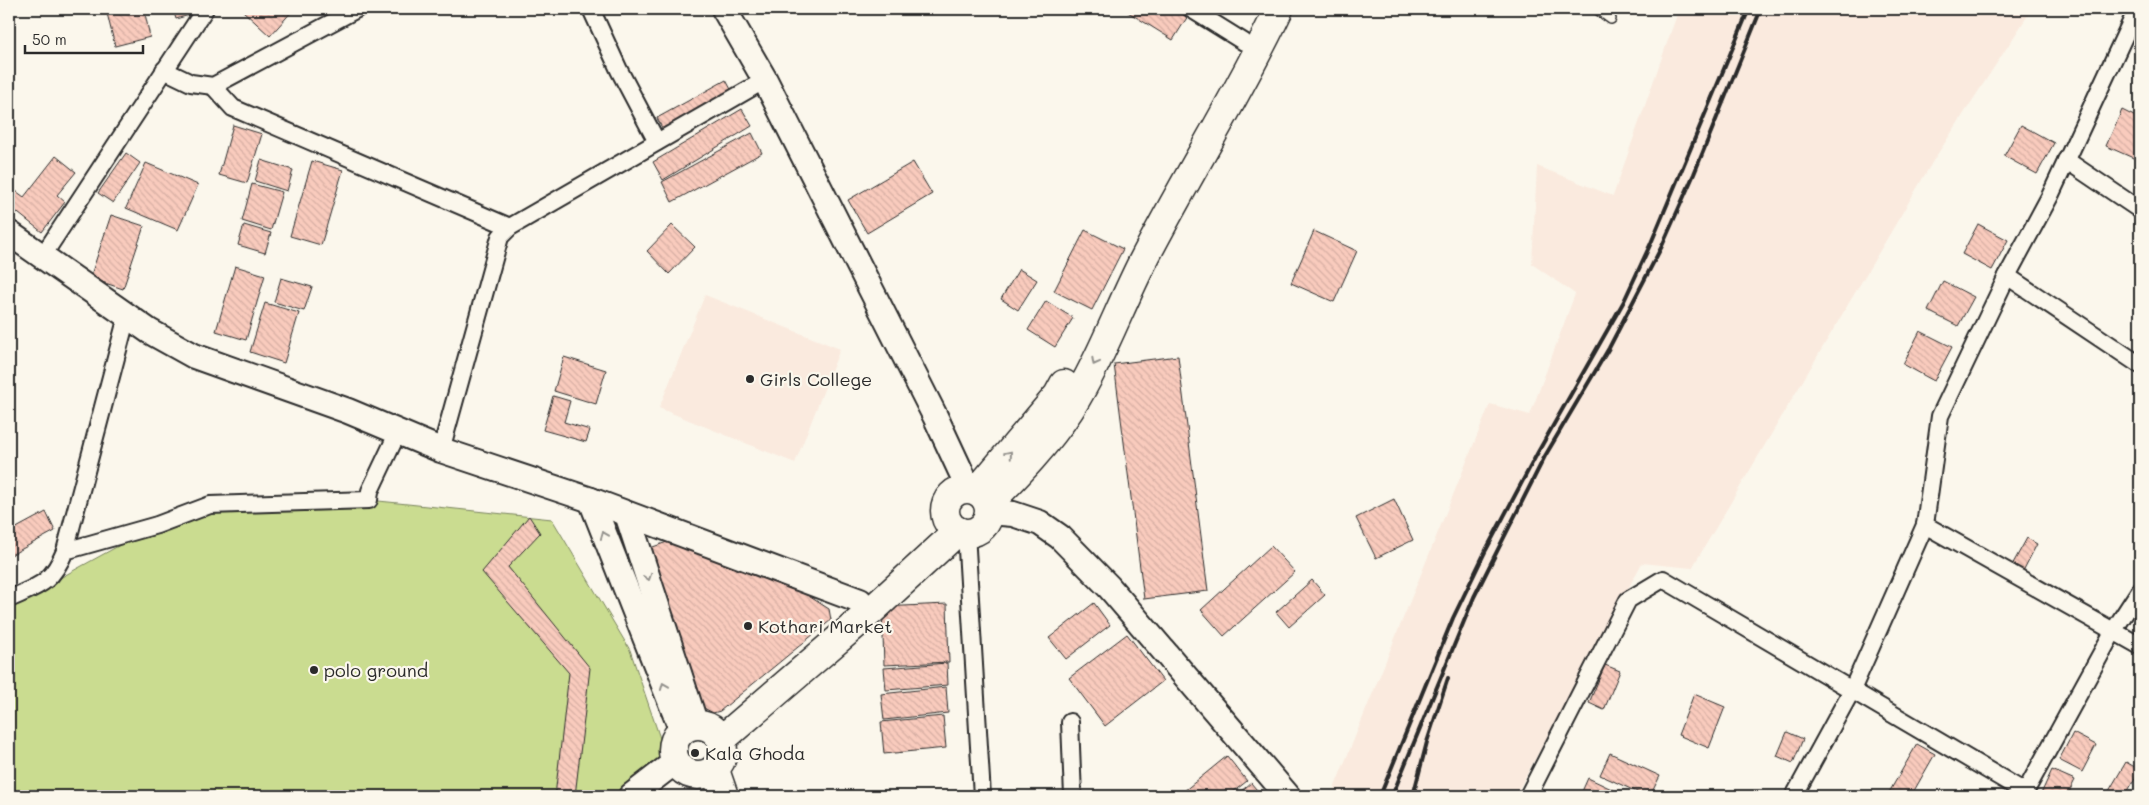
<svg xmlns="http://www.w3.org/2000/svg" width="2149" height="805" font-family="Mali,sans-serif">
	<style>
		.built { fill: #faeade }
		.pitch { fill: #cadc90; stroke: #7a845e }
		.building { fill: url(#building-back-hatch); stroke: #2b2b2b }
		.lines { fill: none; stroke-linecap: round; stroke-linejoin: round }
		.lane-casing { stroke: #2b2b2b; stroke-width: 12 }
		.street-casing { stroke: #2b2b2b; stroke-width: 20 }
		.secondary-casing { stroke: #2b2b2b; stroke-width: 28 }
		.highway-casing { stroke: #2b2b2b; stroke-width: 31 }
		.lane { stroke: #fbf7ec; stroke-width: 9 }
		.street { stroke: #fbf7ec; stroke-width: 16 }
		.secondary { stroke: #fbf7ec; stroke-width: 24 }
		.highway { stroke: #fbf7ec; stroke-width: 28 }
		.rail { stroke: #2b2b2b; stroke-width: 4 }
		.oneway { stroke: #93918c }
		.poi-dot { fill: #2b2b2b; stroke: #fbf7ec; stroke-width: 2 }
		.labels { text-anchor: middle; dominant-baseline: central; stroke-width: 4.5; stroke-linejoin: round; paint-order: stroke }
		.poi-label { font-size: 18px; fill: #2b2b2b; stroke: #fbf7ec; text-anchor: start }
	</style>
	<defs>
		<pattern id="building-back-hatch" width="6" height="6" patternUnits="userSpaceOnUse" patternTransform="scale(1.25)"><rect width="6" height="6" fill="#f9cbbd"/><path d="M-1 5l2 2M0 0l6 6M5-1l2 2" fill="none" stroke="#d6aea3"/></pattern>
	</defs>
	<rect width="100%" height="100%" fill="#fbf7ec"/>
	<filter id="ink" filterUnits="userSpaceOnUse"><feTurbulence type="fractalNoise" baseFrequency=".02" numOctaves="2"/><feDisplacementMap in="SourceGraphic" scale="10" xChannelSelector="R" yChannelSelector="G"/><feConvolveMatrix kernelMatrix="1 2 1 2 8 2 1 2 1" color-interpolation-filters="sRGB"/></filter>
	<g filter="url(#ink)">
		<!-- built -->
		<g class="built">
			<polygon points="1679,9 2032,9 1933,161 1692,568 1642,563 1515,796 1331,796 1490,404 1530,415 1575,294 1532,264 1537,166 1613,196"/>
			<polygon points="705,295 840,349 795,463 659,408"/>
		</g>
		<!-- pitch -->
		<polygon class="pitch" points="369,500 552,519 630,650 665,753 612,796 9,796 9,606 173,516"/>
		<!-- building -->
		<g class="building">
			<polygon points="106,9 144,9 150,37 115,46"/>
			<polygon points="173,9 202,9 202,11 176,19"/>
			<polygon points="245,9 294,9 270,36 243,11"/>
			<polygon points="1123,9 1176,9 1188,16 1173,40"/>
			<polygon points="726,80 735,97 665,134 657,118"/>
			<polygon points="742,109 752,126 663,180 653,162"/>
			<polygon points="2122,110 2140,119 2140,161 2106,146"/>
			<polygon points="233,125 262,134 247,183 219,175"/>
			<polygon points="2021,125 2054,143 2037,174 2004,156"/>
			<polygon points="752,133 762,153 672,202 662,182"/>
			<polygon points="126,153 140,163 113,203 98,193"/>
			<polygon points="56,156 76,172 57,195 65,202 42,232 9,206 9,186 24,197"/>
			<polygon points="261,160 293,170 287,191 255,181"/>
			<polygon points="312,161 343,170 321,245 290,236"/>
			<polygon points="913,162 932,194 867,233 848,200"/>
			<polygon points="146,163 198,185 178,230 126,208"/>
			<polygon points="252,184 282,192 271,230 242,221"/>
			<polygon points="111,215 144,226 123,289 90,278"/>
			<polygon points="1978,224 2008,240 1992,270 1962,254"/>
			<polygon points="244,225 271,233 265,253 238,245"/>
			<polygon points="672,225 695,247 669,274 647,251"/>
			<polygon points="1085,230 1123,249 1092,310 1054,291"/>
			<polygon points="1314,231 1357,251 1334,302 1291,283"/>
			<polygon points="235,266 265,275 246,340 216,331"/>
			<polygon points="1019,269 1037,280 1018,310 1001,299"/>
			<polygon points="281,278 312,287 304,311 274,302"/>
			<polygon points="1943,281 1974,297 1958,326 1928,311"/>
			<polygon points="1046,301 1073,318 1055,347 1028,330"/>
			<polygon points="265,303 299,313 284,363 250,352"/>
			<polygon points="1920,331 1952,347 1934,381 1903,364"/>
			<polygon points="1178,356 1208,591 1144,599 1114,364"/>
			<polygon points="564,357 606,370 596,404 554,391"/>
			<polygon points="553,396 570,401 564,422 590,430 586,442 543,430"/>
			<polygon points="1394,499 1413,540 1376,558 1356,518"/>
			<polygon points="46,512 55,531 9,556 9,532"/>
			<polygon points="529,516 540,533 508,567 590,668 575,796 555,796 569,673 482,572"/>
			<polygon points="2027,538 2037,544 2022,573 2011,567"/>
			<polygon points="667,542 738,566 807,595 829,609 831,620 720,711 713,713 704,708 699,698 650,548"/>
			<polygon points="1271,546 1295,572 1224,636 1201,610"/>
			<polygon points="1312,580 1325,595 1289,627 1276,612"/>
			<polygon points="1094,603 1110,625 1066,659 1049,638"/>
			<polygon points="947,604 949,662 884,665 882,607"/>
			<polygon points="1127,634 1163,681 1105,726 1069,678"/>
			<polygon points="947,663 948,685 886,690 884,668"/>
			<polygon points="1605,665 1620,671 1604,710 1589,703"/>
			<polygon points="946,687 948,713 884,720 881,694"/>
			<polygon points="1694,694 1725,707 1709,748 1678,735"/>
			<polygon points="943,716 946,748 884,754 881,722"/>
			<polygon points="1787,732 1803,739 1793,763 1777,756"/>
			<polygon points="2073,733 2096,745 2082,772 2059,760"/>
			<polygon points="1917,744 1935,754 1911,796 1887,796"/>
			<polygon points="1610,753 1660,776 1650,796 1646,796 1600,775"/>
			<polygon points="1227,756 1247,781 1228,796 1178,796"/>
			<polygon points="2126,762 2140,770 2125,796 2106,796"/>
			<polygon points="2052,770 2075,780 2067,796 2040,796"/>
			<polygon points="1588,778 1620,793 1619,796 1580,796"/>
			<polygon points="1251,783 1262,796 1235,796"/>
		</g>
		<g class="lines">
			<!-- lane casing -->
			<g class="lane-casing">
				<polyline id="lane" points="1597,9 1611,19"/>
			</g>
			<!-- street casing -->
			<g class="street-casing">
				<g id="street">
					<polyline points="591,9 619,70 657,142"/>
					<polyline points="1191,9 1244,42"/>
					<polyline points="2137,9 2050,196 2007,276 1940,416 1925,525 2140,646"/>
					<polyline points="164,70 191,83 213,86 357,9"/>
					<polyline points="213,86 233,108 510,227"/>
					<polyline points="2066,160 2140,210"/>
					<polyline points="42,257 205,9"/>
					<polyline points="2007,276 2140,365"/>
					<polyline points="441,450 500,237 510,227 765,80"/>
					<polyline points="966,533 982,796"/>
					<polyline points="65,551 157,525 210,505 369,500 370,491 398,432"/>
					<path d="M9,599c31,-14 42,-15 56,-48l62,-235"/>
					<polyline points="1070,722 1073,796"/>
					<polyline points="1528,796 1628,600 1663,579 2025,792"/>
					<polyline points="1794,796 1852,690 1925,525"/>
					<polyline points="2023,796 2114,630 2140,590"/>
				</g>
			</g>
			<!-- secondary casing -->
			<g class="secondary-casing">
				<g id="secondary">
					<polyline points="724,9 765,80 935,416 969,489"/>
					<polyline points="9,233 149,331 194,356 348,411 441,450 591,500 860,601"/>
					<polyline points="591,500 682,731"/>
					<polyline points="989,512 1013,514 1040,523 1060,537 1109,587 1288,796"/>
					<polyline points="627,514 696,725"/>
					<polyline points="631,796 675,762"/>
				</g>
			</g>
			<!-- highway casing -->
			<g class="highway-casing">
				<g id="highway">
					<circle cx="967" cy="511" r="22"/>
					<polyline points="977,491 1058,395 1064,384"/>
					<path d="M988,504c30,-30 59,-60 82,-95 29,-46 48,-98 72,-146 44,-86 96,-167 137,-254"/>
					<circle cx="698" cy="750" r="25"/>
					<polyline points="721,740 870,612 958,531"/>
					<polyline points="715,770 724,796"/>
				</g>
			</g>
			<!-- lane -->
			<use href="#lane" class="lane"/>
			<!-- street -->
			<use href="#street" class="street"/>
			<!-- secondary -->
			<use href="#secondary" class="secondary"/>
			<!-- highway -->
			<use href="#highway" class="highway"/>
			<!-- rail -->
			<g class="rail">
				<polyline points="1380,796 1453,618 1486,550 1538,452 1624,301 1651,243 1749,9"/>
				<polyline points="1392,796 1474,597 1545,456 1609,348 1662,246 1694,174 1761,9"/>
				<polyline points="1413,796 1427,742 1448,678"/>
			</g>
		</g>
		<!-- one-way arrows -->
		<defs><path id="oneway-chevron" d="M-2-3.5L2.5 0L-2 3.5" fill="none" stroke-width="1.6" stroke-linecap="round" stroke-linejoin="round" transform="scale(1.25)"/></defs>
		<g class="oneway">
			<use href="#oneway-chevron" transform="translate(1095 362) rotate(118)"/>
			<use href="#oneway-chevron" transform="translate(1009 454) rotate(-50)"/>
			<use href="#oneway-chevron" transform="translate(604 535) rotate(-112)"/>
			<use href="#oneway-chevron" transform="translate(648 577) rotate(72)"/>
			<use href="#oneway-chevron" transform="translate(664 686) rotate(-112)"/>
		</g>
	</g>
	<!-- markers -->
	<g class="poi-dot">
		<circle cx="750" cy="379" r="5"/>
		<circle cx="748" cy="626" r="5"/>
		<circle cx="314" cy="670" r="5"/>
		<circle cx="695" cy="753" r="5"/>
	</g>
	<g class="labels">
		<!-- poi labels -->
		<g class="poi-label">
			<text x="760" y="379">Girls College</text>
			<text x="758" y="626">Kothari Market</text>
			<text x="324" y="670">polo ground</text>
			<text x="705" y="753">Kala Ghoda</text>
		</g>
	</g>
	<!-- margin -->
	<rect width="2149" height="805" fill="none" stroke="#fbf7ec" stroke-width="30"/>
	<rect x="15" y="15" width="2119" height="775" fill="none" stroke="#2b2b2b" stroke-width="2" filter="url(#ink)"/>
	<!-- scale -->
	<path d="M25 45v8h118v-8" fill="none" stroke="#2b2b2b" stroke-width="2.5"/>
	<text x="32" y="45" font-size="15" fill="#2b2b2b" stroke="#fbf7ec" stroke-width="4" paint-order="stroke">50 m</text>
</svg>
